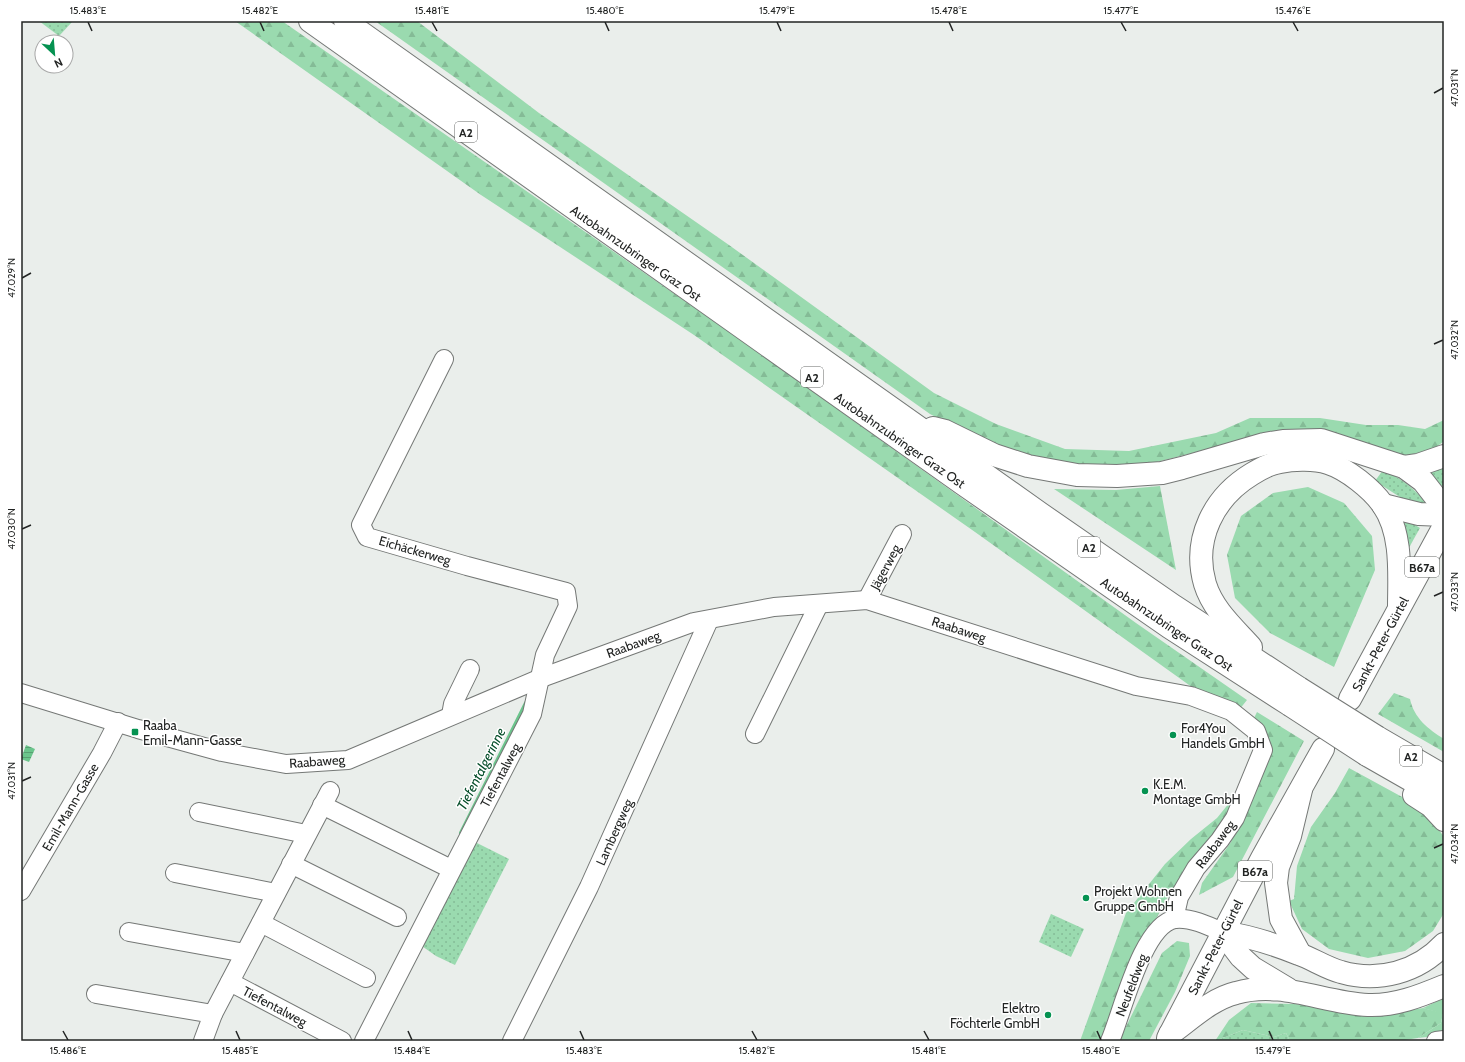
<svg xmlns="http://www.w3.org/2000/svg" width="1465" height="1062" font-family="Cabin,sans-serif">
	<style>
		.grass { fill: url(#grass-dots) }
		.forest { fill: url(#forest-firs) }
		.garden { fill: #9adaaf }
		.water { fill: url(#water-rules) }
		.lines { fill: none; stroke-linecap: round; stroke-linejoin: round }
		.stream { stroke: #6bc58c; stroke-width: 4 }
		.minor-casing { stroke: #757876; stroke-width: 20 }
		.major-casing { stroke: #757876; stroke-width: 24 }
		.highway-casing { stroke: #757876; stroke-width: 24 }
		.minor { stroke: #fff; stroke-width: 18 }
		.major { stroke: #fff; stroke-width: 22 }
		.highway { stroke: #fff; stroke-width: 22 }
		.highway-bridge-casing { stroke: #757876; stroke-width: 24; stroke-linecap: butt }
		.highway-bridge { stroke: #fff; stroke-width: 22 }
		.ticks { fill: none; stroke: #222423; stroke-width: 1.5 }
		.poi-dot { fill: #059251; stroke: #fff; stroke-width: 1.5 }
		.labels { text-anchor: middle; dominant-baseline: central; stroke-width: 3; stroke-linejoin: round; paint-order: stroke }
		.shield { fill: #fff; stroke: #646665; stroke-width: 1 }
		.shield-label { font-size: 12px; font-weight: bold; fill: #222423 }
		.street-label { font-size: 13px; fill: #222423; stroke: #fff }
		.poi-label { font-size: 13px; fill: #222423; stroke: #fff; text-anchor: start }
		.water-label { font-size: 14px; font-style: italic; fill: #064e2a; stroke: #fff }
		.neatline { fill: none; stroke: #222423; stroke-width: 1.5 }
		.ticks-label { font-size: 10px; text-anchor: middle; fill: #222423 }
	</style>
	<defs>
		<pattern id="grass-dots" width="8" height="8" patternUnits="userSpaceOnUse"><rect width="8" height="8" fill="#9adaaf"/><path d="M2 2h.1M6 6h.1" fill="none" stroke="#84bb96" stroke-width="1.8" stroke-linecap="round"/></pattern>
		<pattern id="forest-firs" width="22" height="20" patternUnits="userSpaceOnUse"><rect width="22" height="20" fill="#9adaaf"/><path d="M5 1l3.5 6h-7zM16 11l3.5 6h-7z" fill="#84bb96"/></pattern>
		<pattern id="water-rules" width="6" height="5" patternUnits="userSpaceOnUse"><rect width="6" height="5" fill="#6bc58c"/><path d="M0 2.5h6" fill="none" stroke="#58a072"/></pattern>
	</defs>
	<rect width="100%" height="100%" fill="#eaeeeb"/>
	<!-- grass -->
	<g class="grass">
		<polygon points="39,21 73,21 59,36"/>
		<polygon points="1444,463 1444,485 1441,486 1425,469"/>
		<path d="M1383,470c19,9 33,19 45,36l-22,-5 -31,-20z"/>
		<polygon points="1399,515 1420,528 1406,553"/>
		<polygon points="473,841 509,859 455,965 436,956 419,944"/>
		<polygon points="1051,914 1084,929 1071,957 1039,942"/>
		<polygon points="1243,1030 1274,1037 1286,1033 1290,1041 1215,1041"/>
	</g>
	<!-- forest -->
	<g class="forest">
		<polygon points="235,21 282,21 748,345 1136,623 1247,700 1239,710 1196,690 975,532 694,335 481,195"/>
		<polygon points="375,21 417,21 539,113 729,245 934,393 996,424 1065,449 1129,451 1216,433 1250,418 1320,418 1366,425 1398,425 1425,429 1444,420 1444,441 1434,449 1405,456 1327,431 1283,430 1137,467 1072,467 990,445 930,414"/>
		<polygon points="1160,486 1176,570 1054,489 1116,490"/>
		<polygon points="1308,487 1344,503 1372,536 1375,570 1334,667 1270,633 1235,598 1227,555 1241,516 1273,493"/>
		<path d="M1394,693l16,6c4,19 18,30 34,40v13l-66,-38z"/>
		<polygon points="1257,712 1304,741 1233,877 1199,895 1202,883 1231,842 1268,753 1265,736 1254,718"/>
		<polygon points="1349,768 1415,804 1432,820 1444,837 1444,913 1433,931 1405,951 1368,958 1329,949 1302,929 1289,901 1294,899 1297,866 1311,827 1335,793"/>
		<polygon points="1243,786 1232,822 1195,860 1170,893 1150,930 1103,1041 1080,1041 1126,913 1165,864 1191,839 1217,818"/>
		<polygon points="1177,941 1189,943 1190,956 1175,992 1149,1041 1119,1041 1162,953"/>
		<polygon points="1251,1003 1294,1004 1386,1014 1423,1008 1443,1013 1441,1023 1418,1038 1398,1041 1290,1041 1286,1033 1274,1037 1243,1030 1215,1041 1229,1020"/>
	</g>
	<!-- garden -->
	<polygon class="garden" points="1444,998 1444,1035 1418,1038 1441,1023 1443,1014 1423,1008"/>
	<!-- water -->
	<polygon class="water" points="26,745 35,749 29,762 21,759"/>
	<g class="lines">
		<!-- stream -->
		<polyline class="stream" points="461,833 526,703"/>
		<!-- minor casing -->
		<g class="minor-casing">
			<g id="minor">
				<polyline points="867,600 902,534"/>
				<polyline points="21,693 138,729 222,752 286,764 348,760 541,678 694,622 774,607 867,600 1136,686 1191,696 1231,711 1256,731 1263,750 1235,818 1220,840 1196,868 1179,897 1174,919"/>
				<polyline points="451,715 453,704 470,669"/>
				<polyline points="755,734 819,604"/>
				<polyline points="322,805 451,869"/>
				<polyline points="199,812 306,834"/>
				<polyline points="291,864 397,917"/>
				<polyline points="175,873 276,893"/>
				<polyline points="21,891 102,753 118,722"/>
				<polyline points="261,923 366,978"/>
				<polyline points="129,932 245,953"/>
				<polyline points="230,982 342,1041"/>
				<polyline points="96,994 213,1014 203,1041"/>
				<polyline points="213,1014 330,791"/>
				<polyline points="364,1041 532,714 545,655 568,606 566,592 467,566 367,537 361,525 444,359"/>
				<polyline points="512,1041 589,887 709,620"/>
				<path d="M1110,1041c12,-27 32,-116 65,-122 15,-2 34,7 47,13"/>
				<polyline points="1436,1041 1444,1040"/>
			</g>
		</g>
		<!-- major casing -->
		<g class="major-casing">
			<g id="major">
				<polyline points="1350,699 1444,526"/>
				<polyline points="1168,1038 1262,858 1323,749"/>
			</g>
		</g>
		<!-- highway casing -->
		<g class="highway-casing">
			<g id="highway">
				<polyline points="310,21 963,484 1169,627 1290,705"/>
				<polyline points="345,21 1041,514 1174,606 1299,688"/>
				<polyline points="933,428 945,431 994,455 1028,466 1077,475 1117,476 1162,473 1182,468 1264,444 1283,441 1321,440 1404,467 1423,481 1444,508"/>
				<polyline points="1404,467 1418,465 1444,456"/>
				<polyline points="1383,505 1419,514 1444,515"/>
				<path d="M1251,647c-17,-19 -38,-37 -46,-63 -13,-45 9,-87 47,-110 8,-5 19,-11 28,-12 14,-3 35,-3 48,1 19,6 44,26 55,42 20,29 16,70 16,103"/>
				<polyline points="1377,737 1444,776"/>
				<polyline points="1367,755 1444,799"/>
				<polyline points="1414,795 1431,806 1444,820"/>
				<path d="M1222,932c27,4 52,12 77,22 14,5 27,14 42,18 37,11 77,0 103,-28"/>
				<polyline points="1222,932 1241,957 1253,968 1288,989"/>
				<polyline points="1300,954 1281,919 1276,883 1278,867 1290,836 1301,790"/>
				<path d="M1170,1034c20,-14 41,-35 66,-41 46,-13 87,10 132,12 27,1 52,-9 76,-19"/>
			</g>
		</g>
		<!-- minor -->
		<use href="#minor" class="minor"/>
		<!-- major -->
		<use href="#major" class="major"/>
		<!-- highway -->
		<use href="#highway" class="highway"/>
		<!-- highway-bridge casing -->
		<g class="highway-bridge-casing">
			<g id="highway-bridge">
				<polyline points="1299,688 1377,737"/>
				<polyline points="1290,705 1367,755"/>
			</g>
		</g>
		<!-- highway-bridge -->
		<use href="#highway-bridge" class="highway-bridge"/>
	</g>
	<!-- ticks -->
	<path class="ticks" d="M88,22l4,9M260,22l4,9M432,22l5,9M605,22l4,9M777,22l4,9M949,22l4,9M1121,22l5,9M1293,22l5,9M1434,93l9,-5M22,278l9,-5M1434,344l9,-4M22,529l9,-4M1434,596l9,-4M22,781l9,-4M1434,848l9,-4M63,1031l5,9M236,1031l4,9M408,1031l4,9M580,1031l4,9M752,1031l5,9M924,1031l5,9M1097,1031l4,9M1269,1031l4,9"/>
	<!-- markers -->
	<g class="poi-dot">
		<rect x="131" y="728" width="8" height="8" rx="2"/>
		<circle cx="1173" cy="735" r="4"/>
		<circle cx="1145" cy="791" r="4"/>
		<circle cx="1086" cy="898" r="4"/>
		<circle cx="1048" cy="1015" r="4"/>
	</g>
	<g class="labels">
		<!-- shield labels -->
		<g class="shield">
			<rect x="455" y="122" width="22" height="20" rx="3"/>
			<rect x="801" y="367" width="22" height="20" rx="3"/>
			<rect x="1078" y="537" width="22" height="20" rx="3"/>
			<rect x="1405" y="557" width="34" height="20" rx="3"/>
			<rect x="1400" y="746" width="22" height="20" rx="3"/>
			<rect x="1238" y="861" width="34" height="20" rx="3"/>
		</g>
		<g class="shield-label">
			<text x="466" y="132">A2</text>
			<text x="812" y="377">A2</text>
			<text x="1089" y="547">A2</text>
			<text x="1422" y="567">B67a</text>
			<text x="1411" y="756">A2</text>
			<text x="1255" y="871">B67a</text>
		</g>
		<!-- street labels -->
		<g class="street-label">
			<text transform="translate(636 253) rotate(35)">Autobahnzubringer Graz Ost</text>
			<text transform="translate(900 440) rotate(35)">Autobahnzubringer Graz Ost</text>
			<text transform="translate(415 550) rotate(16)">Eichäckerweg</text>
			<text transform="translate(885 567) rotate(-62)">Jägerweg</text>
			<text transform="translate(1167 624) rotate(34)">Autobahnzubringer Graz Ost</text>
			<text transform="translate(959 629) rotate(18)">Raabaweg</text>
			<text transform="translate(633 644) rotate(-20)">Raabaweg</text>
			<text transform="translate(1380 644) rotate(-62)">Sankt-Peter-Gürtel</text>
			<text transform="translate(317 761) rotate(-4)">Raabaweg</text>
			<text transform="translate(500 775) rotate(-62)">Tiefentalweg</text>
			<text transform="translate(70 807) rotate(-60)">Emil-Mann-Gasse</text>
			<text transform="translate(614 832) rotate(-66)">Lambergweg</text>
			<text transform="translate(1215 844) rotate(-53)">Raabaweg</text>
			<text transform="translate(1215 947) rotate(-63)">Sankt-Peter-Gürtel</text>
			<text transform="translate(1131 985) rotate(-69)">Neufeldweg</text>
			<text transform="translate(275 1006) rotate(28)">Tiefentalweg</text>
		</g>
		<!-- poi labels -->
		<g class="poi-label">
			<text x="143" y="725">Raaba<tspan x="143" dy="15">Emil-Mann-Gasse</tspan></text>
			<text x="1181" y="728">For4You<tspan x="1181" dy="15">Handels GmbH</tspan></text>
			<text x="1153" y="784">K.E.M.<tspan x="1153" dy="15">Montage GmbH</tspan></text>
			<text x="1094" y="891">Projekt Wohnen<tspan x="1094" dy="15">Gruppe GmbH</tspan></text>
			<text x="1040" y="1008" text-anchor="end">Elektro<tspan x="1040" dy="15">Föchterle GmbH</tspan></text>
		</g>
		<!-- water labels -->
		<g class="water-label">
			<text transform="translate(481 769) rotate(-63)">Tiefentalgerinne</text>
		</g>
	</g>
	<!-- border -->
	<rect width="1465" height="1062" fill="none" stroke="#ffffff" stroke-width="44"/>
	<!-- north arrow -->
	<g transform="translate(54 54) rotate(154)"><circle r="19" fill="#ffffff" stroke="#a7a7a7"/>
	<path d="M0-3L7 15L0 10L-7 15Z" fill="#059251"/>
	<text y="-6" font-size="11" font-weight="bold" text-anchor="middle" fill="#222423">N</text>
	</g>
	<rect x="22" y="22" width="1421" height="1018" class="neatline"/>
	<g class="ticks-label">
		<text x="88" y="14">15.483°E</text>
		<text x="260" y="14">15.482°E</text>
		<text x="432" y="14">15.481°E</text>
		<text x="605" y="14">15.480°E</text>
		<text x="777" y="14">15.479°E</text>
		<text x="949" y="14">15.478°E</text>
		<text x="1121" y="14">15.477°E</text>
		<text x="1293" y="14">15.476°E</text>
		<text transform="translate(1454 88) rotate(-90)" y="4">47.031°N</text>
		<text transform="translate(11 278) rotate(-90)" y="4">47.029°N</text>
		<text transform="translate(1454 340) rotate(-90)" y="4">47.032°N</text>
		<text transform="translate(11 529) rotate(-90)" y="4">47.030°N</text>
		<text transform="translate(1454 592) rotate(-90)" y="4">47.033°N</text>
		<text transform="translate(11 781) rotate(-90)" y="4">47.031°N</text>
		<text transform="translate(1454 844) rotate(-90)" y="4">47.034°N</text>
		<text x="68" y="1054">15.486°E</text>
		<text x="240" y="1054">15.485°E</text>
		<text x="412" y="1054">15.484°E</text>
		<text x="584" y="1054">15.483°E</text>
		<text x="757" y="1054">15.482°E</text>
		<text x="929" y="1054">15.481°E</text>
		<text x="1101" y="1054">15.480°E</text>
		<text x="1273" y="1054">15.479°E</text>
	</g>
</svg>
